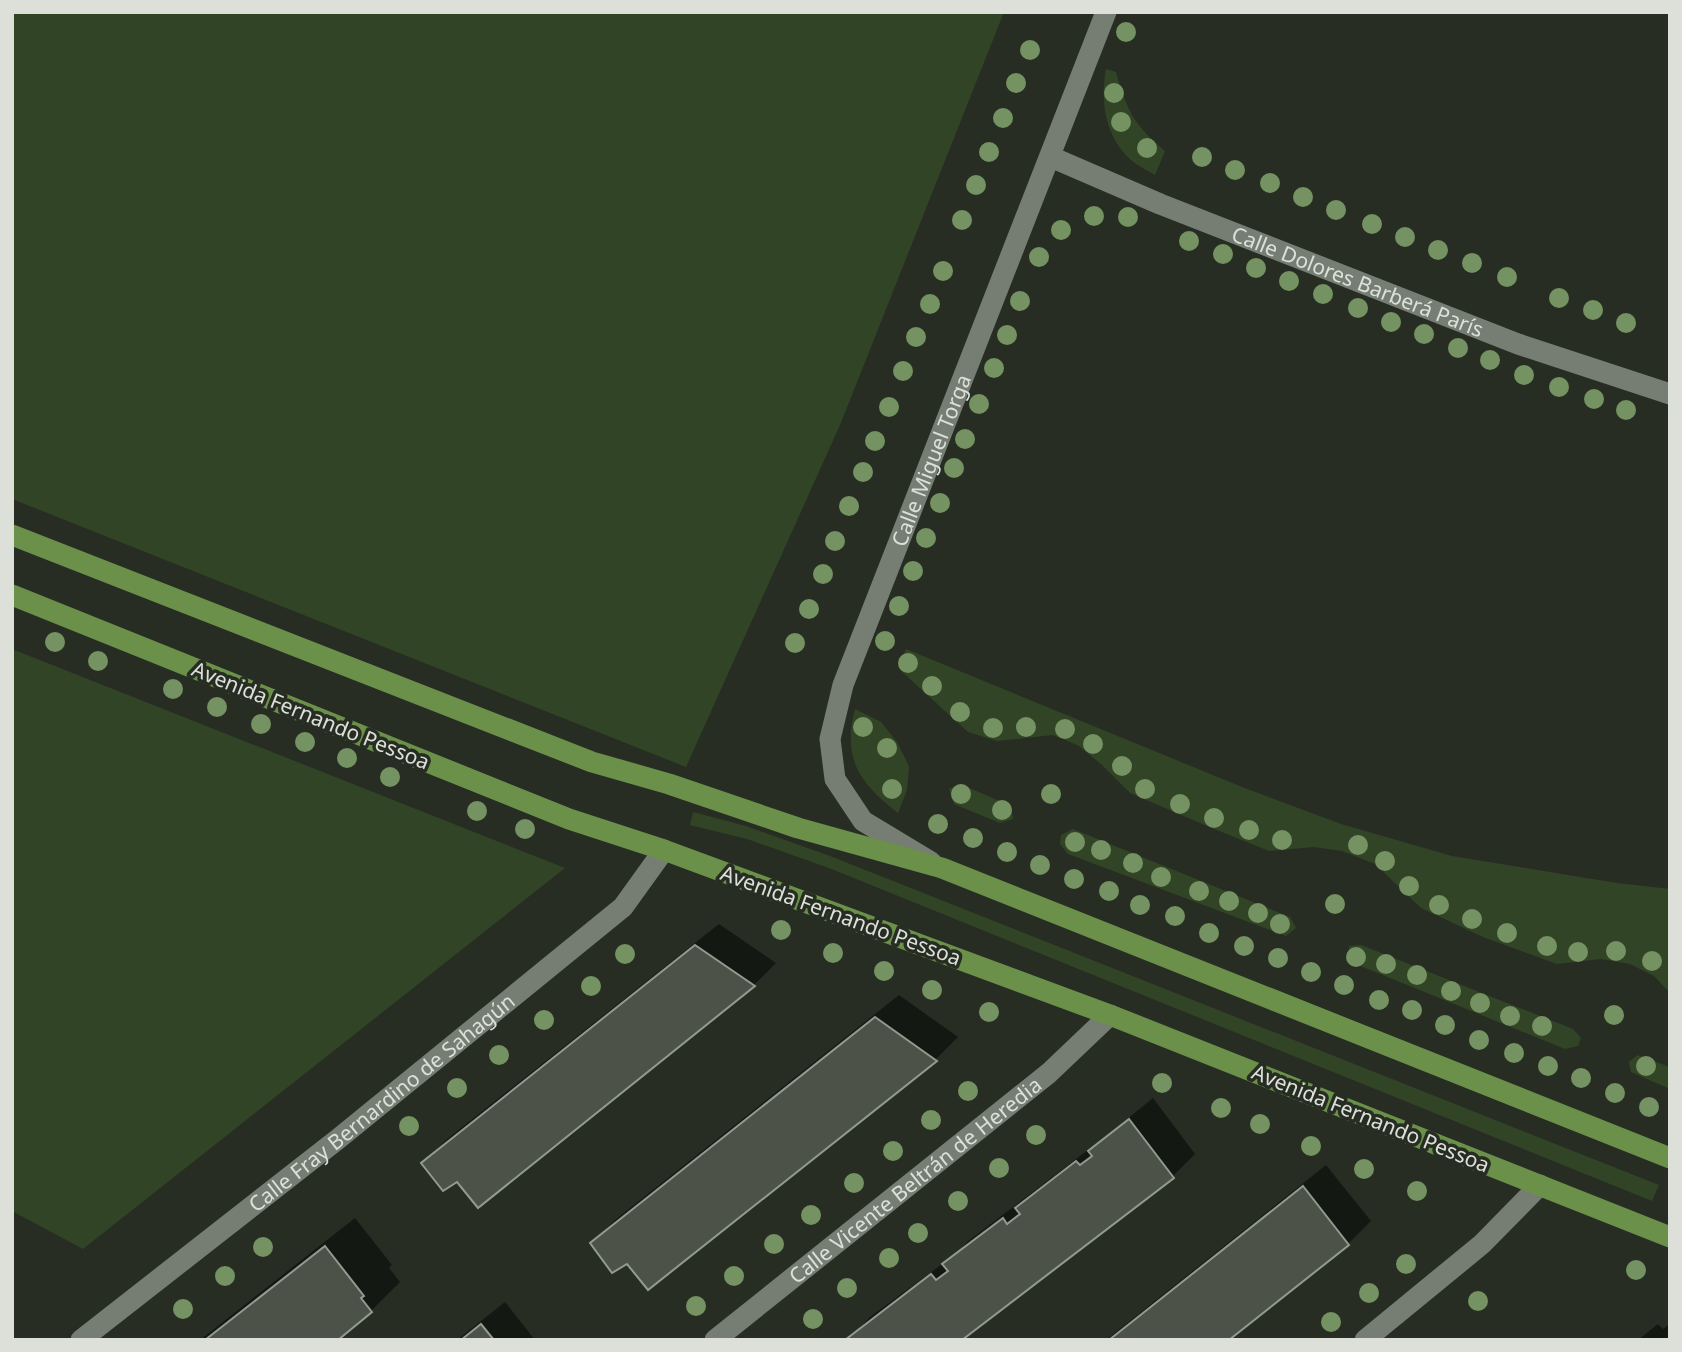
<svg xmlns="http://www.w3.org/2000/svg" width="1682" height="1352" font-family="'Noto Sans',sans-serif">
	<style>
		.green { fill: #324426 }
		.shadow { fill: #0007 }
		.building { fill: #4c5248; stroke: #939b8f; stroke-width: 2 }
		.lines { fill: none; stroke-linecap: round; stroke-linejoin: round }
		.minor { stroke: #767d72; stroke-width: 21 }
		.major { stroke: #6a904a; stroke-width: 21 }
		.tree { fill: #759262 }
		.labels { text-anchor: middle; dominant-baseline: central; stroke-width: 7; stroke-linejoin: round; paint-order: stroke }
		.street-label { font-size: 21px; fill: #dce0d9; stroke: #272d23 }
	</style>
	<rect width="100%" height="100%" fill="#272d23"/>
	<!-- green -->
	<g class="green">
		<polygon points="12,12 1004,12 840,425 686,767 12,499"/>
		<path d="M1106,69l10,3c11,39 18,53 49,79l-10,24c-8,-5 -17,-9 -24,-15 -26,-23 -31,-59 -25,-91z"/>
		<polygon points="12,649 565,868 83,1249 12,1211"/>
		<polygon points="906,649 1242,787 1341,824 1452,856 1617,883 1670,889 1670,993 1654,976 1630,964 1601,959 1557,964 1483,937 1421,908 1375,864 1342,851 1314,847 1269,851 1207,826 1130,793 1102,765 1079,746 1053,735 997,741 968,732 899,669"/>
		<path d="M855,709l26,13 16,20 12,24 -2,24 -9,23c-39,-30 -56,-55 -43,-104z"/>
		<polygon points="960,784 1011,806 1013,819 1000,823 954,804 949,789"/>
		<polygon points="693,812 746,826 830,856 1659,1185 1652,1201 829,868 747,839 690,825"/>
		<polygon points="1073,829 1290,917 1296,928 1286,936 1068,854 1060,844 1061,835"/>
		<polygon points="1361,945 1573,1029 1581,1038 1578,1046 1565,1049 1353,963 1349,954 1349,946"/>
		<polygon points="1637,1055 1670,1067 1670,1089 1631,1072 1629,1062"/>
	</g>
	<!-- shadow -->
	<g class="shadow">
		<polygon points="719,924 776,963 754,985 478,1205 458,1179 423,1163 446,1140"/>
		<polygon points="899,995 958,1037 935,1060 648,1288 628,1262 592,1243 615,1220"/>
		<polygon points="1153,1098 1195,1154 1173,1176 848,1340 870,1317 956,1254 967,1242 1101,1140"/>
		<polygon points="1326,1165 1371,1221 1348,1244 1227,1340 1106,1340"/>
		<polygon points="355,1218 392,1265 389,1268 400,1282 371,1311 336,1340 200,1340"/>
		<polygon points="505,1302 535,1340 457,1340"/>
		<polygon points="1658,1324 1663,1329 1670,1324 1670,1340 1638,1340"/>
	</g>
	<!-- building -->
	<g class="building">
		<polygon points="695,945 755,986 478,1208 457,1182 443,1191 421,1163"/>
		<polygon points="875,1017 937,1061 648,1290 627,1264 612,1273 590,1243"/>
		<polygon points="1129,1119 1174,1178 962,1340 845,1340 931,1274 936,1280 948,1271 942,1264 1003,1218 1007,1224 1020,1214 1015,1208 1076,1161 1080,1165 1092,1156 1088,1151"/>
		<polygon points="1303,1186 1349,1245 1229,1340 1109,1340"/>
		<polygon points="325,1246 364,1296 361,1298 372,1312 338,1340 205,1340"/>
		<polygon points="481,1324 494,1340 461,1340"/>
	</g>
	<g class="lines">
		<!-- minor -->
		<g class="minor">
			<path id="s1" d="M1051,157l109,47 358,140 152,50"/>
			<path id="s2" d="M931,862l-68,-41 -28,-42 -5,-40 13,-54 263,-673"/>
			<path id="s3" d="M81,1340l257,-201 285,-232 41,-57"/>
			<path id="s4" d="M715,1340l334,-267 61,-58"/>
			<polyline points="1365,1340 1482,1244 1540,1185"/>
		</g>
		<!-- major -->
		<g class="major">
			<polyline points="12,535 592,762 669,784 798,828 942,868 1670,1158"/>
			<polyline points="12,595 569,819 664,850 1110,1015 1670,1237"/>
		</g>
	</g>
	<!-- trees -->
	<g class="tree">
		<circle cx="1126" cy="32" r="10"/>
		<circle cx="1030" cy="50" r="10"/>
		<circle cx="1016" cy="83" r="10"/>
		<circle cx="1114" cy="93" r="10"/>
		<circle cx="1003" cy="118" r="10"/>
		<circle cx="1121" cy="122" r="10"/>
		<circle cx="1147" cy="148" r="10"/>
		<circle cx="989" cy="152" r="10"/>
		<circle cx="1202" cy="157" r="10"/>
		<circle cx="1235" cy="170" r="10"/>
		<circle cx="1270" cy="183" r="10"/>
		<circle cx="976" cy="185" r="10"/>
		<circle cx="1303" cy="197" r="10"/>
		<circle cx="1336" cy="210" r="10"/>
		<circle cx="1094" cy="216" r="10"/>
		<circle cx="1128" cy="217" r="10"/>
		<circle cx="962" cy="220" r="10"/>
		<circle cx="1372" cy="224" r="10"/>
		<circle cx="1061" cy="230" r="10"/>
		<circle cx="1405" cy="237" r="10"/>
		<circle cx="1189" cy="241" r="10"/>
		<circle cx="1438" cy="250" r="10"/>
		<circle cx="1223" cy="254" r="10"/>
		<circle cx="1039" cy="257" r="10"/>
		<circle cx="1472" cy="263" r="10"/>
		<circle cx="1256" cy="268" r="10"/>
		<circle cx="943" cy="271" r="10"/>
		<circle cx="1507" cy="277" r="10"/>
		<circle cx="1289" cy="281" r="10"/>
		<circle cx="1323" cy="294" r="10"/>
		<circle cx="1559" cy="298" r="10"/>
		<circle cx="1020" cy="301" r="10"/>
		<circle cx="930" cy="304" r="10"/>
		<circle cx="1358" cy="308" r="10"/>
		<circle cx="1593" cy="310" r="10"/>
		<circle cx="1391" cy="322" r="10"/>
		<circle cx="1626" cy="323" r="10"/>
		<circle cx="1424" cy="334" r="10"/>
		<circle cx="1007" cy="335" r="10"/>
		<circle cx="916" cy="337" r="10"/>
		<circle cx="1458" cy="348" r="10"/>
		<circle cx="1490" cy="360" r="10"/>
		<circle cx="994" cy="368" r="10"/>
		<circle cx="903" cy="371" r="10"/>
		<circle cx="1524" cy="375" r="10"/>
		<circle cx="1559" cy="387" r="10"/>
		<circle cx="1594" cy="399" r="10"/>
		<circle cx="979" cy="404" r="10"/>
		<circle cx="889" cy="407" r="10"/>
		<circle cx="1626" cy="410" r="10"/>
		<circle cx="965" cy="439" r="10"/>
		<circle cx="875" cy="441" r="10"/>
		<circle cx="954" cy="468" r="10"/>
		<circle cx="863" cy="472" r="10"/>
		<circle cx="940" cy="503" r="10"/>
		<circle cx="849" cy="506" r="10"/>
		<circle cx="926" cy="538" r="10"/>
		<circle cx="835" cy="541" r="10"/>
		<circle cx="913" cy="571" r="10"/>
		<circle cx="823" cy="574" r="10"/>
		<circle cx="899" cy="606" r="10"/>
		<circle cx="809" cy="609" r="10"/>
		<circle cx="885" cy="641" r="10"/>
		<circle cx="55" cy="642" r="10"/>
		<circle cx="795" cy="643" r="10"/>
		<circle cx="98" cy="661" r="10"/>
		<circle cx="908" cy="663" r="10"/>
		<circle cx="932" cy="686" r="10"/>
		<circle cx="173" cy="689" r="10"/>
		<circle cx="217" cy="707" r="10"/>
		<circle cx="960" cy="712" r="10"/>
		<circle cx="261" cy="724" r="10"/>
		<circle cx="863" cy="727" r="10"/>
		<circle cx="1026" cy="727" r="10"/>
		<circle cx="993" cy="728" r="10"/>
		<circle cx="1065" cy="729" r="10"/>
		<circle cx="305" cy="742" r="10"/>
		<circle cx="1093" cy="744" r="10"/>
		<circle cx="887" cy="748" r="10"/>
		<circle cx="347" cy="758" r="10"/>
		<circle cx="1122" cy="766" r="10"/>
		<circle cx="390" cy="777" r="10"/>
		<circle cx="892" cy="789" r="10"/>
		<circle cx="1145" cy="789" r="10"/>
		<circle cx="961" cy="794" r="10"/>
		<circle cx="1051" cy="794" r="10"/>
		<circle cx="1180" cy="804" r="10"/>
		<circle cx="1002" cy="810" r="10"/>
		<circle cx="477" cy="811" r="10"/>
		<circle cx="1214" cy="818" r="10"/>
		<circle cx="938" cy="824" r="10"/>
		<circle cx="525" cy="829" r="10"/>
		<circle cx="1249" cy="830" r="10"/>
		<circle cx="973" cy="838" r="10"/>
		<circle cx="1282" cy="840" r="10"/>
		<circle cx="1075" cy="842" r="10"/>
		<circle cx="1358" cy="845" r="10"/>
		<circle cx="1101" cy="850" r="10"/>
		<circle cx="1007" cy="852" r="10"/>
		<circle cx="1385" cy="861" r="10"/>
		<circle cx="1133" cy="863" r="10"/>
		<circle cx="1040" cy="865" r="10"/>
		<circle cx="1161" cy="877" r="10"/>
		<circle cx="1074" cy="879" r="10"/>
		<circle cx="1409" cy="886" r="10"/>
		<circle cx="1109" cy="891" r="10"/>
		<circle cx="1199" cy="891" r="10"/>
		<circle cx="1229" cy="901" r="10"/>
		<circle cx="1335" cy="904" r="10"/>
		<circle cx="1140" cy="905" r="10"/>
		<circle cx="1439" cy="905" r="10"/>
		<circle cx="1258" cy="913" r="10"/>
		<circle cx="1175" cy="916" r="10"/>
		<circle cx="1472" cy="919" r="10"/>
		<circle cx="1280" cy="924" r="10"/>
		<circle cx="781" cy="930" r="10"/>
		<circle cx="1209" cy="933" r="10"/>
		<circle cx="1507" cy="933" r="10"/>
		<circle cx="1244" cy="946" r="10"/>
		<circle cx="1547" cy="946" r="10"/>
		<circle cx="1616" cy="951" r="10"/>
		<circle cx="1578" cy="952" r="10"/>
		<circle cx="833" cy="953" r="10"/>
		<circle cx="625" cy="954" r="10"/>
		<circle cx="1356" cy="957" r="10"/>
		<circle cx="1278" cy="958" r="10"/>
		<circle cx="1652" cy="961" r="10"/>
		<circle cx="1386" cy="964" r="10"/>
		<circle cx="884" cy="971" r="10"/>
		<circle cx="1311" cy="972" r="10"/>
		<circle cx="1417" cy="975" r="10"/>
		<circle cx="1344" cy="985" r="10"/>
		<circle cx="591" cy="986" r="10"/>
		<circle cx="932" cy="990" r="10"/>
		<circle cx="1451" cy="991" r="10"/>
		<circle cx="1379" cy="1000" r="10"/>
		<circle cx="1480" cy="1003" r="10"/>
		<circle cx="1412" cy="1010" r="10"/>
		<circle cx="989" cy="1012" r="10"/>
		<circle cx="1614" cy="1015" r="10"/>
		<circle cx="1510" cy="1016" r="10"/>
		<circle cx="544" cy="1020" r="10"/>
		<circle cx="1445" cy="1025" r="10"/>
		<circle cx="1542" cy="1026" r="10"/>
		<circle cx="1479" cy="1040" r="10"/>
		<circle cx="1514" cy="1053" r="10"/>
		<circle cx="499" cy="1055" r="10"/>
		<circle cx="1548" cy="1066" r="10"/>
		<circle cx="1646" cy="1066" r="10"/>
		<circle cx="1581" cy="1078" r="10"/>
		<circle cx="1162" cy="1083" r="10"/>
		<circle cx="457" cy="1088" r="10"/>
		<circle cx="968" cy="1091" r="10"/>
		<circle cx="1615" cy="1093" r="10"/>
		<circle cx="1649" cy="1107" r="10"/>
		<circle cx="1221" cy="1108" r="10"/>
		<circle cx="931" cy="1120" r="10"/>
		<circle cx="1260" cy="1124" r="10"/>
		<circle cx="409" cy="1126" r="10"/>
		<circle cx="1036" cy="1135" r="10"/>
		<circle cx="1311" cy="1146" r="10"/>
		<circle cx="893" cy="1151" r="10"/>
		<circle cx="999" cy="1168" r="10"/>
		<circle cx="1364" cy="1169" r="10"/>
		<circle cx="854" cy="1183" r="10"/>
		<circle cx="1417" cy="1191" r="10"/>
		<circle cx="958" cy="1201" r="10"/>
		<circle cx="811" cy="1215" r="10"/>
		<circle cx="918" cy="1233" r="10"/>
		<circle cx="774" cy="1244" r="10"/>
		<circle cx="263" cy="1247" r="10"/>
		<circle cx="889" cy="1258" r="10"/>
		<circle cx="1406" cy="1264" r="10"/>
		<circle cx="1636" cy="1270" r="10"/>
		<circle cx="225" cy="1276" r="10"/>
		<circle cx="734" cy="1276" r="10"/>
		<circle cx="847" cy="1288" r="10"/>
		<circle cx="1369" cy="1293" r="10"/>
		<circle cx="1478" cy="1301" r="10"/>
		<circle cx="696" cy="1306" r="10"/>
		<circle cx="183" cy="1309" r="10"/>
		<circle cx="813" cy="1319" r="10"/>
		<circle cx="1331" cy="1322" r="10"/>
	</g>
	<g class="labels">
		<!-- street labels -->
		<g class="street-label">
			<text stroke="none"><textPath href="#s1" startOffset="331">Calle Dolores Barberá París</textPath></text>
			<text stroke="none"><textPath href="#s2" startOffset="467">Calle Miguel Torga</textPath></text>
			<text transform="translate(311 715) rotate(22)">Avenida Fernando Pessoa</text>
			<text transform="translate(841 915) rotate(20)">Avenida Fernando Pessoa</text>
			<text stroke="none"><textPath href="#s3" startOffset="383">Calle Fray Bernardino de Sahagún</textPath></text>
			<text transform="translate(1371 1118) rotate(22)">Avenida Fernando Pessoa</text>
			<text stroke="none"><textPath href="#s4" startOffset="256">Calle Vicente Beltrán de Heredia</textPath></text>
		</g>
	</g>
	<!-- border -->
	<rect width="1682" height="1352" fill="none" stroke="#dce0d9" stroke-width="28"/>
</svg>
